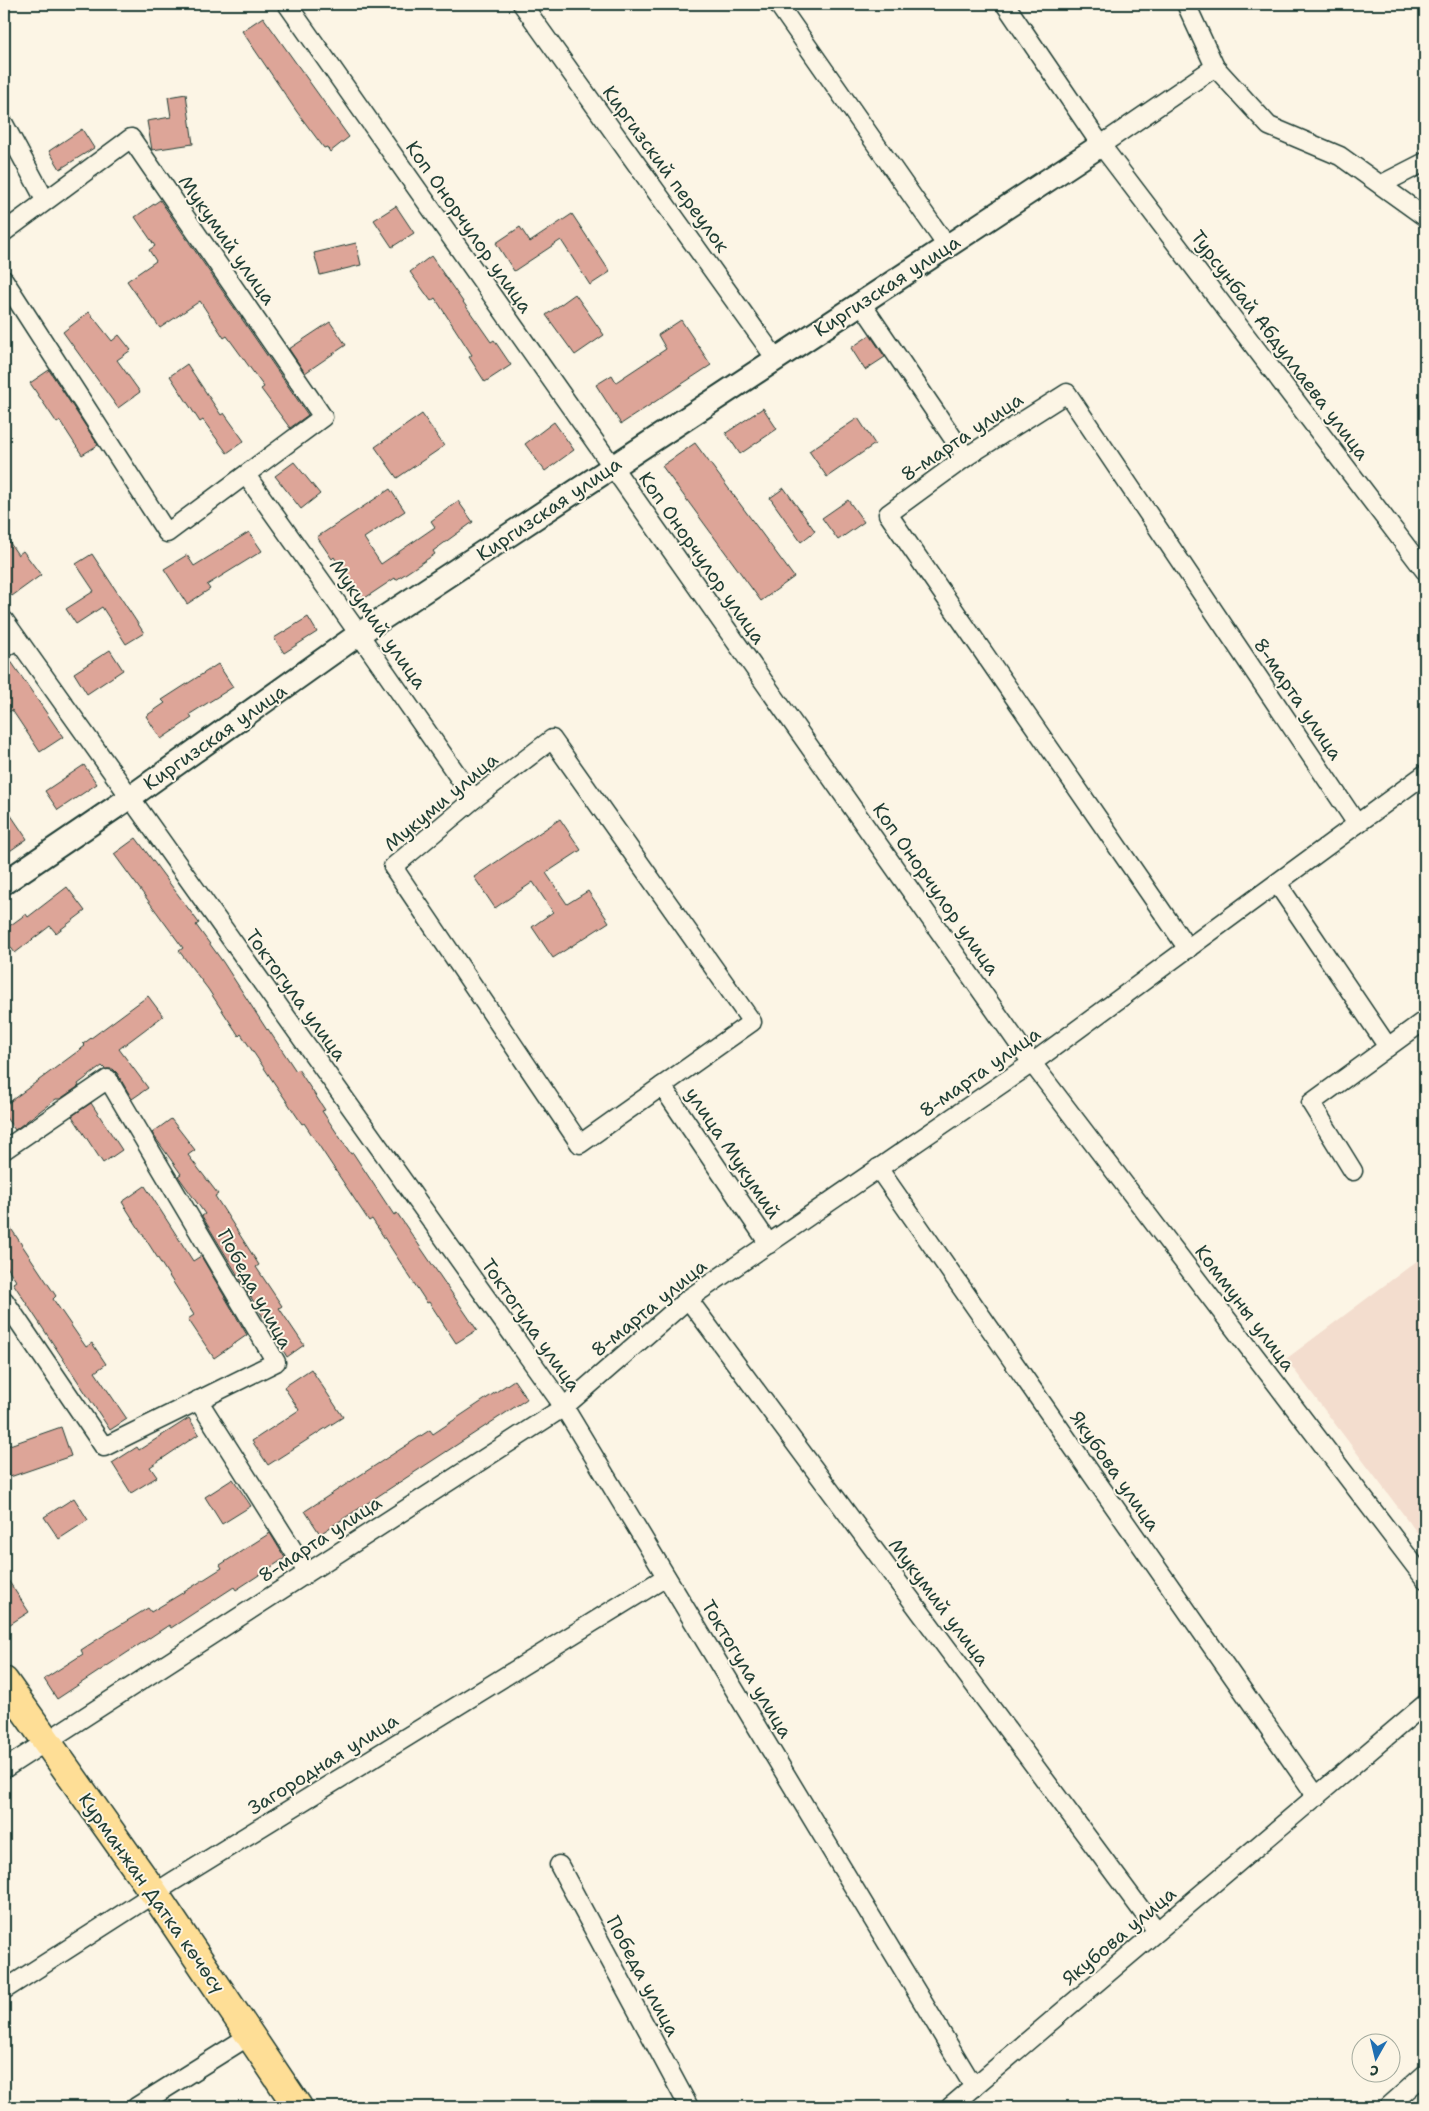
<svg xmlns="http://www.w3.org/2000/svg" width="1429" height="2111" font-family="'Shantell Sans',sans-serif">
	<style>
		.built { fill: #f3ddce }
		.building { fill: #dda598; stroke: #1f3d34 }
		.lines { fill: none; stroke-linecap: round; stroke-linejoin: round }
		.minor-casing { stroke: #1f3d34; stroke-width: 21 }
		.tertiary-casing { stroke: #1f3d34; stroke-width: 26 }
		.primary-casing { stroke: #1f3d34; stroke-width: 31 }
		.minor { stroke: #fcf5e5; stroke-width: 18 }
		.tertiary { stroke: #fcf5e5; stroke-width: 22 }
		.primary { stroke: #fede96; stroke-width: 28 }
		.labels { text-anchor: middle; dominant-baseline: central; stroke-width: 4; stroke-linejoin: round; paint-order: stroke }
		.street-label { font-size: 19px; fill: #1f3d34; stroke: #fcf5e5 }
	</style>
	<rect width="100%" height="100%" fill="#fcf5e5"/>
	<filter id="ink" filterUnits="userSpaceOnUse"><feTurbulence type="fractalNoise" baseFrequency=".02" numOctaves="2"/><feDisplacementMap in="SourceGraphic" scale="10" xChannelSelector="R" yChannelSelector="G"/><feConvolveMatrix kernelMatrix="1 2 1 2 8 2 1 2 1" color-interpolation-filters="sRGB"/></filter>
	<g filter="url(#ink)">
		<!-- built -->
		<polygon class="built" points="1425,1255 1425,1543 1286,1359"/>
		<!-- building -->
		<g class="building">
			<polygon points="263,17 349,137 330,152 327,147 324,148 297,112 242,31"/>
			<polygon points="186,94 193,144 152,150 147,121 171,117 168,97"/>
			<polygon points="82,129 94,148 60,169 49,151"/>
			<polygon points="160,200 308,415 290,428 261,389 264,387 227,336 224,338 200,301 160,328 127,281 156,261 149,250 155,246 135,217"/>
			<polygon points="396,206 414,233 392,247 374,220"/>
			<polygon points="572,214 610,272 590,285 561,240 514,271 496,243 520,227 530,242"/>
			<polygon points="356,243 361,265 320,275 314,253"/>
			<polygon points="431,256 491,342 494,340 511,365 485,382 469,357 472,355 435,298 431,301 410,272"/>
			<polygon points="575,294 604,335 575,355 546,315"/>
			<polygon points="89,312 112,341 119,335 131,350 117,360 140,392 118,408 63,332"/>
			<polygon points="681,320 711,365 621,424 596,385 612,375 616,382 666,349 658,335"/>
			<polygon points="330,322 346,345 305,373 289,349"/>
			<polygon points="870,335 885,357 865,370 851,348"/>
			<polygon points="187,364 221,415 224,413 244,441 227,453 203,420 200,422 170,376"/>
			<polygon points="49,370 98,445 82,455 60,421 57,423 30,383"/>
			<polygon points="763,408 777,429 740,454 726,433"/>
			<polygon points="422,414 444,446 397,478 375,447"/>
			<polygon points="858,418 875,444 827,477 809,451"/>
			<polygon points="554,422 574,450 545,471 525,444"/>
			<polygon points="695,443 794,577 761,601 662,466"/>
			<polygon points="294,462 320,494 301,509 275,476"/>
			<polygon points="784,488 815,531 801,542 770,498"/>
			<polygon points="390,489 405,511 364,538 381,564 435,527 431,521 458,501 473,522 433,551 435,554 396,580 395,578 362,600 334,557 332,559 317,537"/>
			<polygon points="848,500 864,522 838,540 822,518"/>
			<polygon points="249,532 262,551 207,585 210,589 187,604 164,569 187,555 194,566"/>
			<polygon points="4,534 18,555 23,551 41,575 12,596 4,585"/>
			<polygon points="92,554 144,633 126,644 102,607 76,624 66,609 94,591 76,564"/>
			<polygon points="308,617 317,632 284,653 274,638"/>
			<polygon points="110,650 123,670 87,694 74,673"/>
			<polygon points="8,657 63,737 40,752 12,710 9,712 4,703 4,658"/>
			<polygon points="218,664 233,687 190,714 192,718 161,739 146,716 165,703 162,700"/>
			<polygon points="84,765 97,784 58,810 45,791"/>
			<polygon points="4,805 27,839 4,855"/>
			<polygon points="560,819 581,850 546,873 567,904 588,891 609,922 553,958 532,927 553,912 533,882 495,908 474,877"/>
			<polygon points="136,838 199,923 196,925 223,962 267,1030 268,1029 296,1071 298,1069 325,1110 322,1111 351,1154 353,1153 394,1215 397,1213 477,1330 456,1343 429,1302 427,1303 372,1219 369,1221 304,1123 302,1124 241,1034 239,1036 208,989 179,951 183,948 114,854"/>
			<polygon points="67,887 85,911 56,933 50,926 15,953 4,938 4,930 26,914 28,917"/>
			<polygon points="148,996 163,1016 119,1049 148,1088 132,1099 117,1073 113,1069 105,1069 102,1066 78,1084 79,1086 60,1099 56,1099 15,1130 4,1115 4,1106 85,1046 83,1044"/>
			<polygon points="91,1103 122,1150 103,1163 72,1116"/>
			<polygon points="171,1119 195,1150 188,1155 218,1194 215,1196 259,1265 256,1267 282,1306 279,1308 304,1345 287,1357 202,1216 205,1214 178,1176 181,1174 152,1133"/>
			<polygon points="145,1186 193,1261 201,1256 247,1335 214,1358 188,1319 194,1315 122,1202"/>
			<polygon points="4,1218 56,1296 53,1299 86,1347 92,1343 106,1364 95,1372 127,1419 110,1430 13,1283 16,1281 4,1262"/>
			<polygon points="311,1369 343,1417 268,1465 252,1441 299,1410 284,1387"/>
			<polygon points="514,1380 527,1399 320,1534 305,1511 430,1430 433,1434"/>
			<polygon points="189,1418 199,1434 150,1467 157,1477 131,1493 112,1463 137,1447 139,1450"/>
			<polygon points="61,1427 71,1456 10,1477 4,1458 4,1447"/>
			<polygon points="233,1479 251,1506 222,1524 205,1497"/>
			<polygon points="74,1498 88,1520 59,1539 44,1517"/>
			<polygon points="270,1533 285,1558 236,1590 234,1587 171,1628 169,1625 57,1699 44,1679 83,1654 81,1650 112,1630 148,1608 151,1612 184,1592 222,1568 220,1565"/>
			<polygon points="4,1574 29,1612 4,1628"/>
		</g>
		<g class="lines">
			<!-- minor casing -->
			<g class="minor-casing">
				<g id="minor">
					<polyline points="287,4 1032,1063 1425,1579"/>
					<polyline points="522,4 776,359"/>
					<polyline points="778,4 947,246"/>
					<polyline points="1005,4 1101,145 1425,571"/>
					<polyline points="1186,4 1215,67 1269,126 1340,156 1425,217"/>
					<polyline points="4,124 45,200"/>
					<polyline points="1101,145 1215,67"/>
					<polyline points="1382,184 1425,162"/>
					<polyline points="4,232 131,138 323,417 167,533 4,280"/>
					<polyline points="861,303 966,457"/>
					<polyline points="246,475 359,634 474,799"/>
					<polyline points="4,620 564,1407 974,2087"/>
					<polyline points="4,648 17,639"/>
					<polygon points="552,739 752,1022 580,1144 393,867 474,799"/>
					<polyline points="1277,883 1388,1047"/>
					<polyline points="1188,949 888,514 966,457 1067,393 1357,824"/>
					<polyline points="662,1086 769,1244"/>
					<polyline points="4,1150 108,1079 276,1362 104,1447 4,1300"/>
					<polyline points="878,1168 1317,1797"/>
					<polyline points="1353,1171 1311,1103 1425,1020"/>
					<polyline points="688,1299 1157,1931"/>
					<polyline points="198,1400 307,1572"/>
					<polyline points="4,1769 564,1407 688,1299 1032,1063 1425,774"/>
					<polyline points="559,1865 689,2107"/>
					<polyline points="4,1990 172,1882 666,1577"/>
					<polyline points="136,2107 249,2036"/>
					<polyline points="950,2107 1425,1704"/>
					<polyline points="1388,2107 1425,2074"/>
				</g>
			</g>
			<!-- tertiary casing -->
			<g class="tertiary-casing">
				<polyline id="tertiary" points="4,883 129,798 359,634 1101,145"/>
			</g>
			<!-- primary casing -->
			<g class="primary-casing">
				<polyline id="primary" points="4,1681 154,1893 298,2107"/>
			</g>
			<!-- minor -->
			<use href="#minor" class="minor"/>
			<!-- tertiary -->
			<use href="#tertiary" class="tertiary"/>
			<!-- primary -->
			<use href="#primary" class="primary"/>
		</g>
	</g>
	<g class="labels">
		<!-- street labels -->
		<g class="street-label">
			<text transform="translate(666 169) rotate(54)">Киргизский переулок</text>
			<text transform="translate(469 227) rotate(55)">Коп Онорчулор улица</text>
			<text transform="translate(227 240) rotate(55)">Мукумий улица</text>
			<text transform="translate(887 286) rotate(-33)">Киргизская улица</text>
			<text transform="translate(1280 345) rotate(53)">Турсунбай Абдуллаева улица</text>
			<text transform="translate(962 437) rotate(-34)">8-марта улица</text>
			<text transform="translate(549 509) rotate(-34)">Киргизская улица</text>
			<text transform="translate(702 558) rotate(55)">Коп Онорчулор улица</text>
			<text transform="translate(378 624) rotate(55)">Мукумий улица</text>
			<text transform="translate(1298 699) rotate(56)">8-марта улица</text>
			<text transform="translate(215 737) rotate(-35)">Киргизская улица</text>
			<text transform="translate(441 802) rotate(-40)">Мукуми улица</text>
			<text transform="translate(936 889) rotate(55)">Коп Онорчулор улица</text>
			<text transform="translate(296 995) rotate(54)">Токтогула улица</text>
			<text transform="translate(980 1072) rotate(-35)">8-марта улица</text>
			<text transform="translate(733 1153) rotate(56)">улица Мукумий</text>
			<text transform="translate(255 1289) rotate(61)">Победа улица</text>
			<text transform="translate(649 1308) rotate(-39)">8-марта улица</text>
			<text transform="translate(1245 1308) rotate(53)">Коммуны улица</text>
			<text transform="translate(531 1325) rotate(55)">Токтогула улица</text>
			<text transform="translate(1115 1471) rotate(55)">Якубова улица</text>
			<text transform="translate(320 1539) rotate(-33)">8-марта улица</text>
			<text transform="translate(939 1602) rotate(53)">Мукумий улица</text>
			<text transform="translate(747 1669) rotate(59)">Токтогула улица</text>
			<text transform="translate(323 1764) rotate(-32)">Загородная улица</text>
			<text transform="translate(152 1893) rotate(55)">Курманжан Датка көчөсү</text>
			<text transform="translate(1119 1936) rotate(-40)">Якубова улица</text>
			<text transform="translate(643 1976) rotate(62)">Победа улица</text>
		</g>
	</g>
	<!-- margin -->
	<rect width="1429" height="2111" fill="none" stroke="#fcf5e5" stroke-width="20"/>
	<rect x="10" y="10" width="1409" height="2091" fill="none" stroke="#1f3d34" stroke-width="2" filter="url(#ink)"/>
	<!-- north arrow -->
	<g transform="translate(1376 2058) rotate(188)"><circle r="24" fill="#fcf5e5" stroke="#a4ab9e"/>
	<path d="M0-4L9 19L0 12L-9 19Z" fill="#1f6fb2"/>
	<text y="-8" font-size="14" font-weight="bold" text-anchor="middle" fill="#1f3d34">С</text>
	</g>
</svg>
